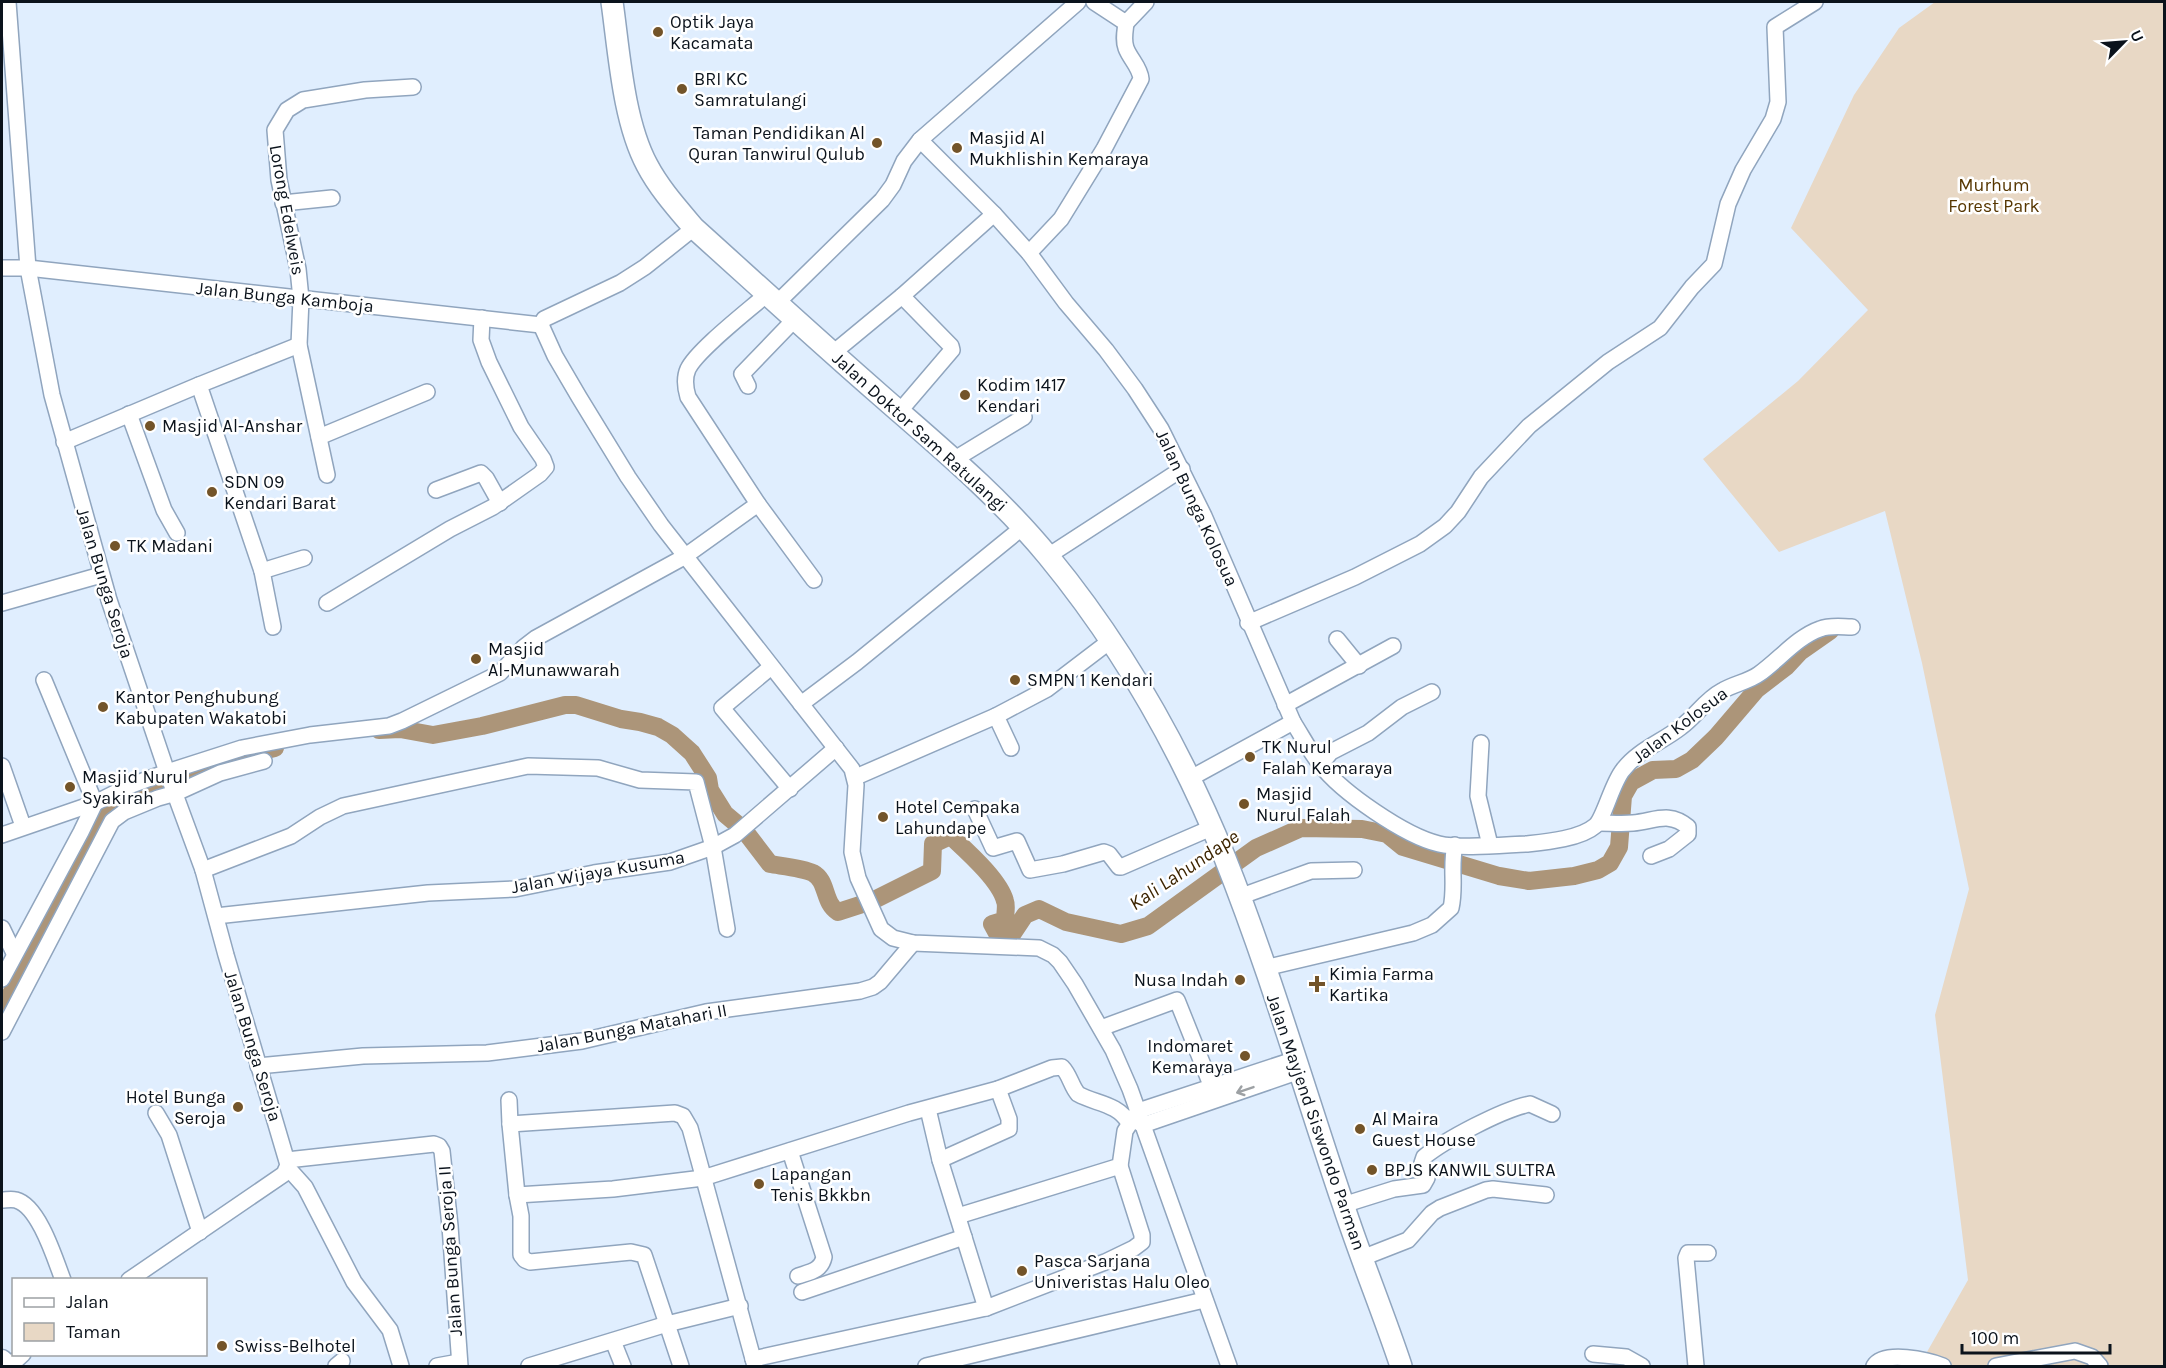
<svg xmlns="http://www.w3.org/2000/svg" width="2166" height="1368" font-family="Karla,sans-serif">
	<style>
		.green { fill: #e8d8c5 }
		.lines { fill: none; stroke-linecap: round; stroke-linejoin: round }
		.river { stroke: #ac9579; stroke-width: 18 }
		.minor-casing { stroke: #90a5be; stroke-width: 18 }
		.major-casing { stroke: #90a5be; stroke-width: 21 }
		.highway-casing { stroke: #90a5be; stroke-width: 24 }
		.minor { stroke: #fff; stroke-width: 15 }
		.major { stroke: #fff; stroke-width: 18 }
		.highway { stroke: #fff; stroke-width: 21 }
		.oneway { stroke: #9da1a4 }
		.poi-dot { fill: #735429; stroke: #fff; stroke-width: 2 }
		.labels { text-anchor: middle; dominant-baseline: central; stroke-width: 5; stroke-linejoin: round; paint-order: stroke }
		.poi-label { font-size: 18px; fill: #0b131c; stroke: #fff; text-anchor: start }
		.park-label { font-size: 18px; fill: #563600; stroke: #fff }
		.street-label { font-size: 18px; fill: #0b131c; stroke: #fff }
		.water-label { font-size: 20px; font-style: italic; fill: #3c2400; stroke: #fff }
	</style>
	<rect width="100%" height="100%" fill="#e0eefe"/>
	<!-- green -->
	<polygon class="green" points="1935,2 2164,2 2164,1366 1919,1366 1968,1280 1935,1015 1969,889 1922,663 1885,511 1779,552 1703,459 1798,381 1868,310 1791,228 1854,95 1899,28"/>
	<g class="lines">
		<!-- river -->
		<g class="river">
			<path d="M379,730l21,-1 33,6 49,-9 83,-21h11l45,14 19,3 18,5 14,8 20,18 16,25 2,12 15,24 19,16 26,34c11,2 33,4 43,9 15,8 10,30 25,39l34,-11 60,-30 1,-27 15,-7 6,2c15,14 46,42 51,62 2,5 0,13 0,19l-13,4 6,11 15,-2 12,-18 14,-6 27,13 55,12 27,-8 108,-78 45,-20 61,1 25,5 16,13 96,29 30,5 45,-5 24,-6 12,-7 9,-16 4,-51 8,-14 22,-12 23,-1 16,-9 24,-23 41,-48 30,-23 13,-14 30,-21"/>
			<path d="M2,1012l85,-172c9,-13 19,-25 32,-34 41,-28 107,-47 156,-58"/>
		</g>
		<!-- minor casing -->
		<g class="minor-casing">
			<g id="minor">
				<polyline points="8,2 28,268 52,395 109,600 168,775 203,870 226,955 288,1165 284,1174 129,1280"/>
				<polyline points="1094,2 1126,23 1146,2"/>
				<polyline points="283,203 332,198"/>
				<polyline points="994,214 1029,253 1066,303 1106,350 1135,389 1161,429 1204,516 1293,722"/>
				<path d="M1029,253l32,-34 43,-70 37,-70c-1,-12 -11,-20 -15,-31 -3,-8 -1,-16 0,-25"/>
				<polyline points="2,268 28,268 541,325"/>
				<polyline points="777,303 882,200 893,185 904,161 920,140 1078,2"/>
				<polyline points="541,325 555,356 579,397 628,477 661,525 852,769 856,785 852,852 858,878 881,929 893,938 913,943 1039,948 1053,955 1060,962 1075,984 1113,1050 1130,1089 1229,1366"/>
				<polyline points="541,325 544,319 620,283 645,267 694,228"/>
				<polyline points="833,353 902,296 994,214 920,140"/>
				<polyline points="748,386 742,374 796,318"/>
				<polyline points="899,412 952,350 951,346 902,296"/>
				<polyline points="129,414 164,510 177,533"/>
				<polyline points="319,437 427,392"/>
				<polyline points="64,442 199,385"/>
				<polyline points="955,459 1024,417"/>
				<polyline points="327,475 299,345 301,299 298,269 279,180 275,130 287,110 303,100 365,90 413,87"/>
				<polyline points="436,490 481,473 486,478 500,503"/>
				<polyline points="758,504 814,580"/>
				<polyline points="1048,556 1182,469"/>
				<polyline points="262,571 304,558"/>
				<polyline points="2,603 101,575"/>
				<polyline points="327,603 450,529 493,507 540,474 546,467 543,459 521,427 489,362 481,340 482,318"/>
				<polyline points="1248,623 1355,577 1420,544 1445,526 1458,512 1481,477 1529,426 1608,362 1660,328 1692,287 1714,264 1728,204 1743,170 1773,119 1778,102 1775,27 1815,2"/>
				<polyline points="273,627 262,571 199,385 299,345"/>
				<polyline points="1337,639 1359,666"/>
				<polyline points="771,667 722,708 790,789"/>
				<polyline points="801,704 857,662 1023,527"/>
				<polyline points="1285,705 1393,646"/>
				<polyline points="1481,743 1478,796 1490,845"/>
				<polyline points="1011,748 996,716 1047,689 1110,641"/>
				<polyline points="1320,765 1331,752 1368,733 1402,707 1432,692"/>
				<polyline points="2,766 23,826"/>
				<polyline points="856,777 996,716"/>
				<path d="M1189,779l104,-57c9,14 17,30 27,42 21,28 85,72 119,80 21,5 64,1 87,0 19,-2 54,-5 69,-18 9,-7 17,-43 28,-56 15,-20 39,-28 58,-43 15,-11 24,-27 41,-36 11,-7 26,-9 37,-17 20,-14 38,-37 61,-45 10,-4 22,-2 32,-2"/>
				<polyline points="975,809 993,848 1017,841 1030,870 1063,864 1104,852 1109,854 1119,867 1121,867 1211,828"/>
				<path d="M1599,823c11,0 23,1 34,0 22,-2 36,-12 55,4v7l-19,15 -18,7"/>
				<path d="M2,835l93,-32 34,-17 38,-14 75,-24 68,-13 79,-9 13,-5 98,-48 23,-25 13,-10 148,-81 74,-53 -70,-107c-3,-10 -4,-19 0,-28 9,-19 61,-59 79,-75"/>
				<polyline points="203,870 291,836 320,817 343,806 528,766 598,768 640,780 696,782 713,847 727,929"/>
				<polyline points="1239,897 1311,871 1354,870"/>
				<polyline points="216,916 428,893 515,889 594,873 670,862 713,847 735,835 836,748"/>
				<polyline points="2,928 14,953"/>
				<path d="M1265,968l148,-35 19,-8 19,-17c5,-21 -1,-42 4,-63"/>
				<polyline points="2,979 81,832 95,803 44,680"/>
				<polyline points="1101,1028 1177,1000 1211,1085"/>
				<polyline points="2,1032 112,821 124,812 158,798 176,793 220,773 264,761"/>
				<polyline points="258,1066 363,1056 487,1053 582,1041 706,1012 860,991 873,987 880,982 913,943"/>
				<polyline points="509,1100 510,1124"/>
				<polyline points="928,1109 940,1160 986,1308"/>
				<polyline points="156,1113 169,1135 200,1232"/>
				<polyline points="1136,1121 1143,1125 1300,1071"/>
				<path d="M790,1151l34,106c-3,14 -14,15 -26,19"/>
				<polyline points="287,1160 434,1144 439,1146 442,1151 450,1226 460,1366"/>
				<polyline points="940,1160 1009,1129 1009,1119 998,1089"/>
				<polyline points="288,1168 305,1187 354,1282 390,1330 401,1366"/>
				<polyline points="517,1195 521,1216 521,1255 525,1260 530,1262 631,1252 644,1255 681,1366"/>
				<path d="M2,1200c4,0 9,-1 14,0 23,6 39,59 47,80"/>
				<path d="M1343,1205l51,-16 29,-4 4,-7 -5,-15 2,-6c21,-17 79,-48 106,-53l22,10"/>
				<polyline points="958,1216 1120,1166 1125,1131 1138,1111 1296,1059"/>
				<polyline points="1362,1258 1408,1240 1432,1213 1440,1208 1486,1190 1493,1189 1546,1195"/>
				<polyline points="802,1292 964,1237"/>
				<polyline points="613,1341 623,1366"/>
				<polyline points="1593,1354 1626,1357 1642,1366"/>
				<polyline points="753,1359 986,1308 1105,1262 1134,1248 1142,1242 1142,1235 1120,1166"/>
				<polyline points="10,1366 23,1354"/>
				<polyline points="336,1366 342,1361"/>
				<polyline points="437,1366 459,1362"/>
				<polyline points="529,1366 667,1324 740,1306"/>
				<path d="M755,1366l-65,-238 -7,-12 -8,-3 -165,11 7,71 96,-6 90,-11 206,-65 89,-24 54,-21 10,-1c8,8 9,19 16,27 18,10 39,9 51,29"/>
				<polyline points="926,1366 1204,1300"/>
				<polyline points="1696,1366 1686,1258 1688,1253 1708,1253"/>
				<path d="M1874,1366c10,-16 54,-6 69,0"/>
				<polyline points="1996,1366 2075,1351 2092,1357 2100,1366"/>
			</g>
		</g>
		<!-- major casing -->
		<g class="major-casing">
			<polyline id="major" points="2,1359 10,1366"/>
		</g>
		<!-- highway casing -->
		<g class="highway-casing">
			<path id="highway" d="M612,2c7,49 11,118 35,163 12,23 30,43 47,63 61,55 122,111 185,166 58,51 119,101 169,162 74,90 133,194 177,302 45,113 79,231 118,346 18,55 40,108 58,162"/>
		</g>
		<!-- minor -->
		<use href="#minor" class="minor"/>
		<!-- major -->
		<use href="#major" class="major"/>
		<!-- highway -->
		<use href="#highway" class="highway"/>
	</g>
	<!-- one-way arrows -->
	<defs><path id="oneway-shaft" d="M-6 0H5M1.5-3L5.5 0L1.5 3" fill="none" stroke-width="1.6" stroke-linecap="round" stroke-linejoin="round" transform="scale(1.5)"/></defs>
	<use class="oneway" href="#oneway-shaft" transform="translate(1245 1090) rotate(161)"/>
	<!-- markers -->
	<g class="poi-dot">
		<circle cx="658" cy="32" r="6"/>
		<circle cx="682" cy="89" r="6"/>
		<circle cx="877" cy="143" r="6"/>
		<circle cx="957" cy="148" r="6"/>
		<circle cx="965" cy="395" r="6"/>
		<circle cx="150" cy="426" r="6"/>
		<circle cx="212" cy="492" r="6"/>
		<circle cx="115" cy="546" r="6"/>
		<circle cx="476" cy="659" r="6"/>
		<circle cx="1015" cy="680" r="6"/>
		<circle cx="103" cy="707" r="6"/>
		<circle cx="1250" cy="757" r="6"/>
		<circle cx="70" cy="787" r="6"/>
		<circle cx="1244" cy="804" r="6"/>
		<circle cx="883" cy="817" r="6"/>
		<circle cx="1240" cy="980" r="6"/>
		<path d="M1314 975h6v6h6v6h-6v6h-6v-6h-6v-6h6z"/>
		<circle cx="1245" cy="1056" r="6"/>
		<circle cx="238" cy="1107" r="6"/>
		<circle cx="1360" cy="1129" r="6"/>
		<circle cx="1372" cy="1170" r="6"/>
		<circle cx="759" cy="1184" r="6"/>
		<circle cx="1022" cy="1271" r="6"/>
		<circle cx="222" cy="1346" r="6"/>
	</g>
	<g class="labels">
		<!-- poi labels -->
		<g class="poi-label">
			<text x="670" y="22">Optik Jaya<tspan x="670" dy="21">Kacamata</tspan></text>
			<text x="694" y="79">BRI KC<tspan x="694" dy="21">Samratulangi</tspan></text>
			<text x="865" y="133" text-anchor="end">Taman Pendidikan Al<tspan x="865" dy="21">Quran Tanwirul Qulub</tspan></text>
			<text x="969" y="138">Masjid Al<tspan x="969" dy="21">Mukhlishin Kemaraya</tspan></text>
			<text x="977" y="385">Kodim 1417<tspan x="977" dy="21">Kendari</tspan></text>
			<text x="162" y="426">Masjid Al-Anshar</text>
			<text x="224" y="482">SDN 09<tspan x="224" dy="21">Kendari Barat</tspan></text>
			<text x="127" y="546">TK Madani</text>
			<text x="488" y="649">Masjid<tspan x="488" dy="21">Al-Munawwarah</tspan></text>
			<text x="1027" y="680">SMPN 1 Kendari</text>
			<text x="115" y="697">Kantor Penghubung<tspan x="115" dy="21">Kabupaten Wakatobi</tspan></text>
			<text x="1262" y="747">TK Nurul<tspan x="1262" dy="21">Falah Kemaraya</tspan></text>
			<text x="82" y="777">Masjid Nurul<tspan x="82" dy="21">Syakirah</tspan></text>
			<text x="1256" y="794">Masjid<tspan x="1256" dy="21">Nurul Falah</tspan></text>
			<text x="895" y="807">Hotel Cempaka<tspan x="895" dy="21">Lahundape</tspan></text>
			<text x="1329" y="974">Kimia Farma<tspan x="1329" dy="21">Kartika</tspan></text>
			<text x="1228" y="980" text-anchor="end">Nusa Indah</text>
			<text x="1233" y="1046" text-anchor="end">Indomaret<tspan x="1233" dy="21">Kemaraya</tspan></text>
			<text x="226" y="1097" text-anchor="end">Hotel Bunga<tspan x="226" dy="21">Seroja</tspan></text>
			<text x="1372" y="1119">Al Maira<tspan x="1372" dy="21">Guest House</tspan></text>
			<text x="1384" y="1170">BPJS KANWIL SULTRA</text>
			<text x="771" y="1174">Lapangan<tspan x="771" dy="21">Tenis Bkkbn</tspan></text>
			<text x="1034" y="1261">Pasca Sarjana<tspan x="1034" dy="21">Univeristas Halu Oleo</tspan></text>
			<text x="234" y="1346">Swiss-Belhotel</text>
		</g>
		<!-- park labels -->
		<g class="park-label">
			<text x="1994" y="185">Murhum<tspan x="1994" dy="21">Forest Park</tspan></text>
		</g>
		<!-- street labels -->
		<g class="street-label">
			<text transform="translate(287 210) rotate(80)">Lorong Edelweis</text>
			<text transform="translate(285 297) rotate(6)">Jalan Bunga Kamboja</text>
			<text transform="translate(920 432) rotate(42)">Jalan Doktor Sam Ratulangi</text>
			<text transform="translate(1197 508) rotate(65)">Jalan Bunga Kolosua</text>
			<text transform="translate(105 583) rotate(73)">Jalan Bunga Seroja</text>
			<text transform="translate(1680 725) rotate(-37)">Jalan Kolosua</text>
			<text transform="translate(598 872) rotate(-10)">Jalan Wijaya Kusuma</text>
			<text transform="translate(632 1028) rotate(-11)">Jalan Bunga Matahari II</text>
			<text transform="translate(253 1046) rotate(73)">Jalan Bunga Seroja</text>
			<text transform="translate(1316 1122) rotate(71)">Jalan Mayjend Siswondo Parman</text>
			<text transform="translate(450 1251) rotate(-94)">Jalan Bunga Seroja II</text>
		</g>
		<!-- water labels -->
		<g class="water-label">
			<text transform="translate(1184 870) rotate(-34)">Kali Lahundape</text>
		</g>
	</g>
	<!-- border -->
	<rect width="2166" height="1368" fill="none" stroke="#0b131c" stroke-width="6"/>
	<!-- legend -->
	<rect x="12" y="1278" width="195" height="78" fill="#ffffff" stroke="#9da1a4" stroke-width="1.5"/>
	<rect x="24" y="1298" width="30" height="9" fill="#ffffff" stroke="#9da1a4" stroke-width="1.5"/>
	<text x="66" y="1308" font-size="18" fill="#0b131c">Jalan</text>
	<rect x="24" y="1323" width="30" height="18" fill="#e8d8c5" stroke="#9da1a4" stroke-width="1.5"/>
	<text x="66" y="1338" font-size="18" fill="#0b131c">Taman</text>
	<!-- north arrow -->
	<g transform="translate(2124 42) rotate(65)" stroke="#ffffff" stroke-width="4.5" paint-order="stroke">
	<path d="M0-4.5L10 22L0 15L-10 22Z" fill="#0b131c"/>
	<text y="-9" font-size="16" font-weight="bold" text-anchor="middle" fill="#0b131c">U</text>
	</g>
	<!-- scale -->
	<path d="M1962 1344v9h148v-9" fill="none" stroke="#0b131c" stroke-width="3"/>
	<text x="1971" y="1344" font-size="18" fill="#0b131c" stroke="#ffffff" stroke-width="4.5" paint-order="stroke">100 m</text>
</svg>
